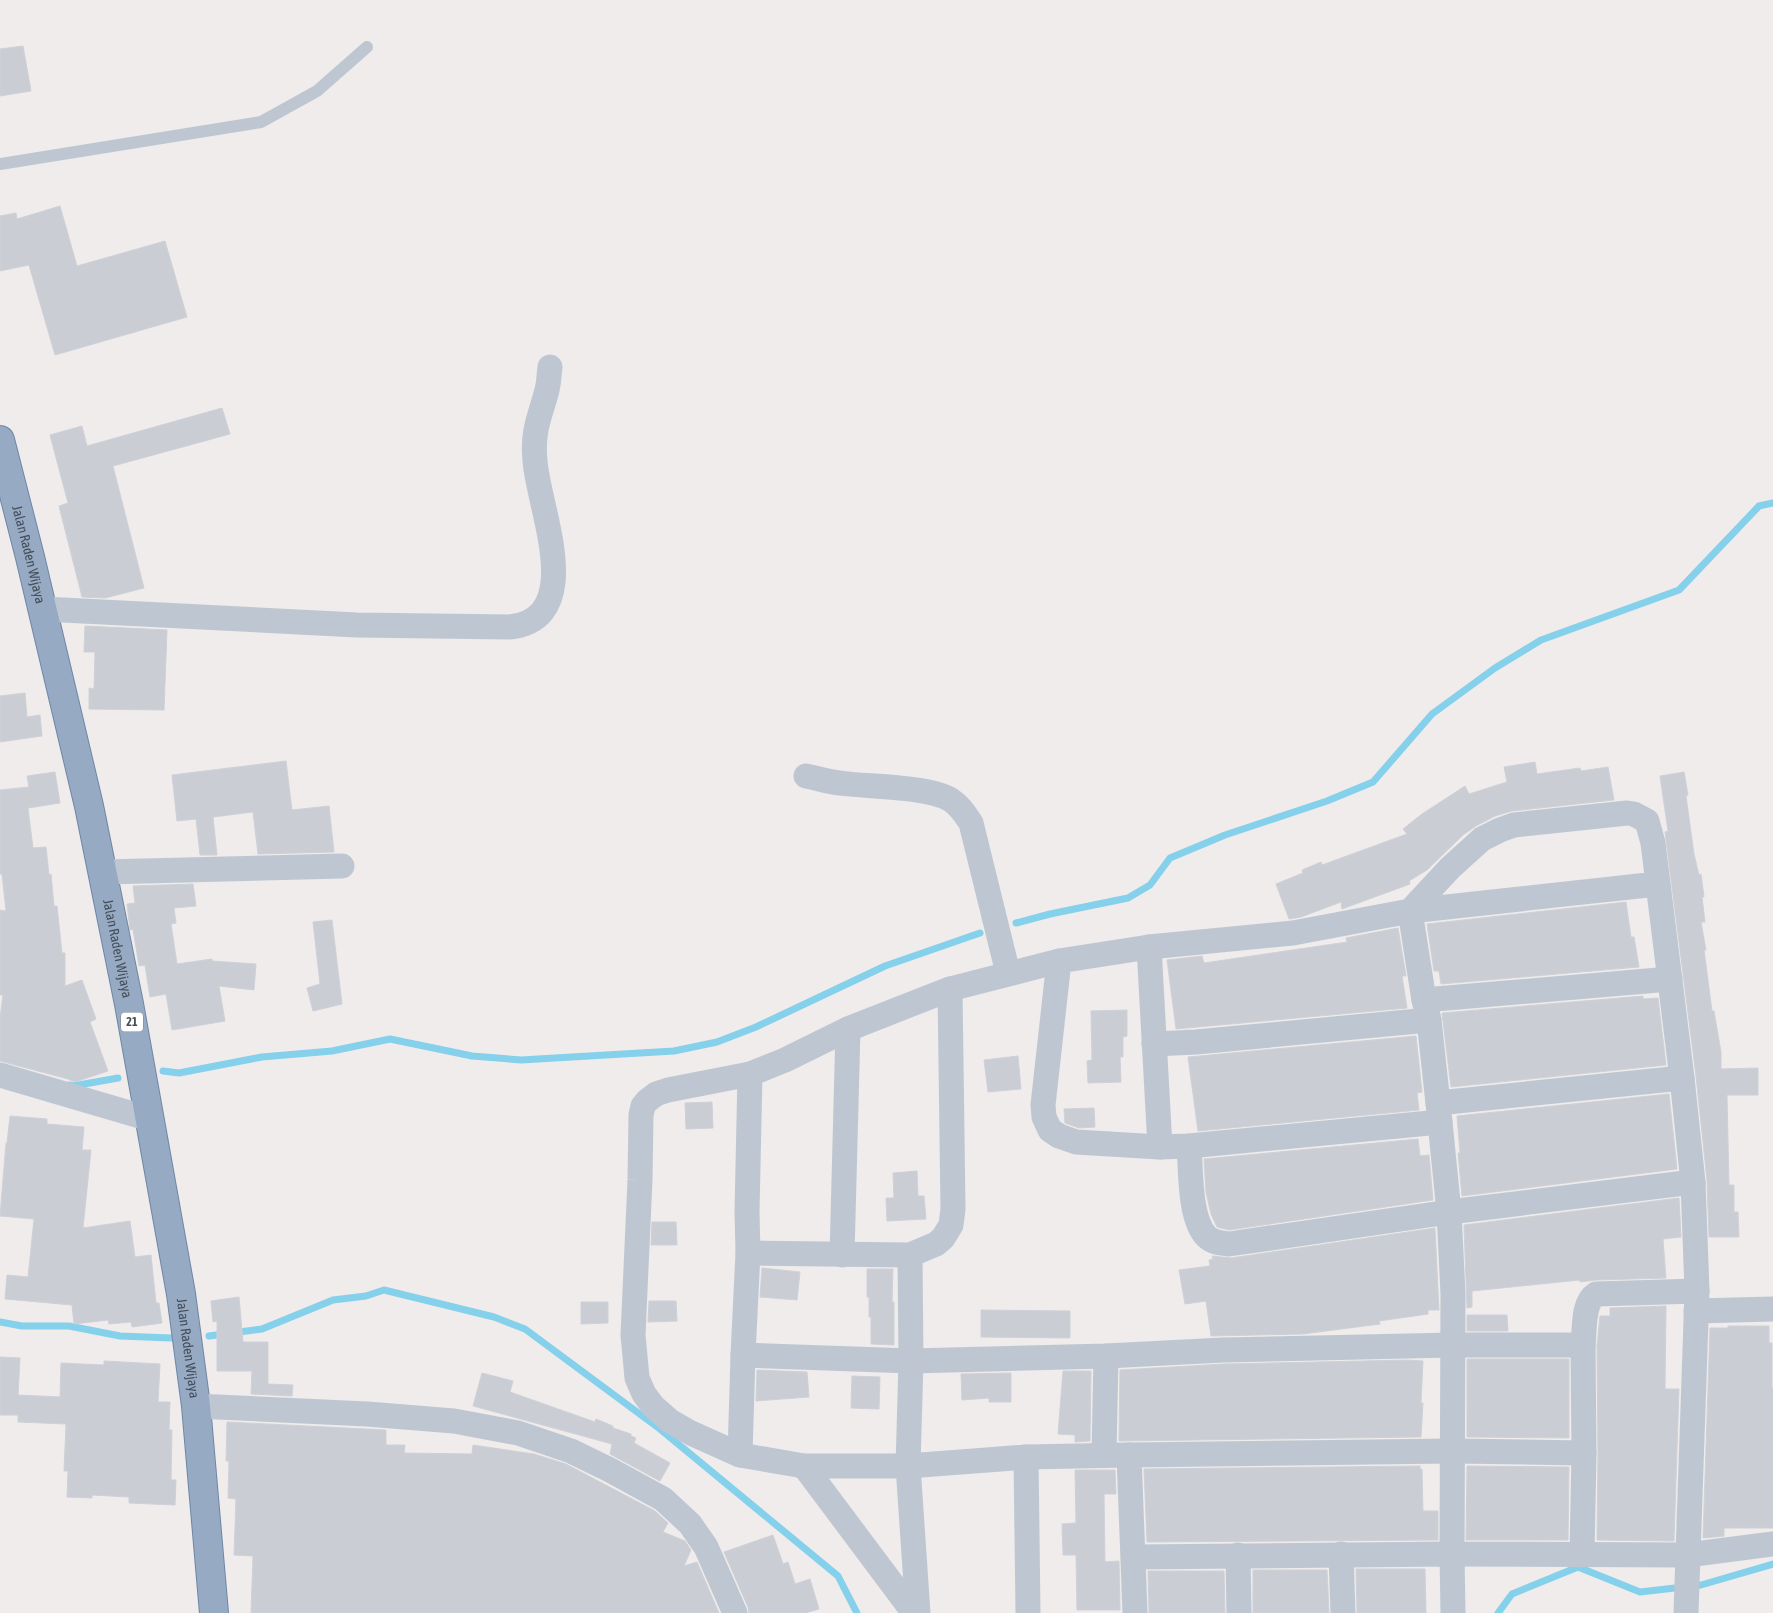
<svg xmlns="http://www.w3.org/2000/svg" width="1773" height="1613" font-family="'Asap Condensed',sans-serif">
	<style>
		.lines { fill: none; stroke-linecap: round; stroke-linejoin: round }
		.stream { stroke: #85d0eb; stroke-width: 7 }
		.building { fill: #cbcdd4; stroke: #cfd1d8 }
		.trunk-casing { stroke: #6e86a7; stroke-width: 30 }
		.service { stroke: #bec7d1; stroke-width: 12 }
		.minor { stroke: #bec7d1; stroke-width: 25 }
		.trunk { stroke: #96aac4; stroke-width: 28 }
		.labels { text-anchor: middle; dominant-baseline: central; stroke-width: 4; stroke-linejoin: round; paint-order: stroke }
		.shield { fill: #fff; stroke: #7c838b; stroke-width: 1 }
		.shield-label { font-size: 12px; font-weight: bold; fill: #444e59 }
		.street-label { font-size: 14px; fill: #444e59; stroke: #fff }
	</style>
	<rect width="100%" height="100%" fill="#efeceb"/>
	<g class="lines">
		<!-- stream -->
		<g class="stream">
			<polyline points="1016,923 1050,914 1128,898 1150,885 1170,858 1225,835 1327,801 1373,782 1432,714 1495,668 1541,640 1679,590 1759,506 1773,503"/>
			<polyline points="163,1071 179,1073 262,1057 332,1051 390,1039 472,1056 521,1060 674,1051 717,1042 756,1027 885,966 980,933"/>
			<polyline points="69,1085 73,1086 118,1078"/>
			<polyline points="0,1322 22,1326 69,1326 120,1336 171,1338"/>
			<polyline points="209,1336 262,1329 333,1300 366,1296 384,1290 494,1317 525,1329 660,1429 838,1576 857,1613"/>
			<polyline points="1498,1613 1512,1594 1578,1567 1640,1592 1701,1585 1773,1564"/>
		</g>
	</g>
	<!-- building -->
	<g class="building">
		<polygon points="23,46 31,91 0,96 0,49"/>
		<polygon points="60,206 77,266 165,241 187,317 55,355 29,265 0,271 0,216 16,213 17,219"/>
		<polygon points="222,408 230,434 113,466 144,588 105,598 82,597 59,506 68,503 50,435 82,426 87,446"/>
		<polygon points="85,626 167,630 164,710 89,709 89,688 94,689 95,652 84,652"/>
		<polygon points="25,693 27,717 40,715 42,736 0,742 0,696"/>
		<polygon points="286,761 292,810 329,806 334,852 258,854 253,812 213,817 217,855 200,855 196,819 177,821 172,775"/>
		<polygon points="1535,762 1537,774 1580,768 1581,771 1608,767 1614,800 1512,811 1495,816 1476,826 1463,835 1427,870 1409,881 1410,884 1342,909 1341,902 1301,917 1289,919 1276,884 1303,873 1302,870 1321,862 1322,865 1407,834 1403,829 1422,814 1465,786 1469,794 1507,782 1504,767"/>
		<polygon points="55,772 60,803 28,808 33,848 46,847 49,875 51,874 54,906 57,906 62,953 65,953 65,986 82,980 96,1019 90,1022 108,1071 75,1082 68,1079 0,1061 0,1018 3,995 0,995 0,910 6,911 2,874 0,874 0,790 29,787 27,776"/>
		<polygon points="1684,772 1688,795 1686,796 1694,854 1699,875 1701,874 1704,897 1702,897 1705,922 1701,922 1706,950 1704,950 1712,1011 1714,1011 1721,1052 1721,1069 1758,1068 1758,1095 1727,1095 1729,1185 1734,1185 1734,1212 1738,1212 1739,1237 1709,1237 1707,1180 1696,1076 1665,832 1668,831 1660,776"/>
		<polygon points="193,884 196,906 174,908 176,923 171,924 177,964 212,959 212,961 256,964 254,990 219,986 225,1021 172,1030 166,994 150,997 145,965 139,966 133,929 130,930 127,904 135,903 133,886"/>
		<polygon points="1626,902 1631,937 1634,937 1639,967 1441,984 1439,971 1434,971 1427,924"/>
		<polygon points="332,920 342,1004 313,1011 307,988 320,984 313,922"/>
		<polygon points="1398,928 1406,976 1402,976 1407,1008 1176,1029 1167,960 1202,956 1204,963 1347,942 1346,938"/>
		<polygon points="1643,996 1643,999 1658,998 1666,1065 1451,1087 1442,1013"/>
		<polygon points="1127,1010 1127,1036 1123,1037 1123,1057 1120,1057 1121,1082 1088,1083 1087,1061 1092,1060 1091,1011"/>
		<polygon points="1416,1036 1422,1092 1417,1093 1419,1110 1198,1131 1188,1057"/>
		<polygon points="1018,1056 1021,1089 988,1092 984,1060"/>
		<polygon points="1669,1094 1677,1169 1462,1196 1458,1153 1460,1153 1457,1116"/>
		<polygon points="712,1102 713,1128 686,1129 685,1103"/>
		<polygon points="1094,1108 1095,1127 1079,1128 1065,1123 1064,1109"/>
		<polygon points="10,1116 47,1119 47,1124 84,1127 82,1150 91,1150 83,1228 130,1221 135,1257 151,1255 156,1303 159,1303 162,1323 132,1327 131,1322 109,1324 108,1320 74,1324 72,1305 5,1299 7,1275 28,1277 34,1219 0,1216 6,1143 7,1143"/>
		<polygon points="1418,1139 1420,1156 1429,1155 1433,1200 1229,1230 1217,1227 1211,1214 1206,1192 1204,1159"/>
		<polygon points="917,1171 918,1196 924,1196 926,1219 887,1221 886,1198 894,1198 893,1173"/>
		<polygon points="1679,1198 1681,1237 1663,1239 1666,1278 1596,1280 1580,1282 1580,1280 1472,1291 1472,1307 1467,1308 1464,1225"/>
		<polygon points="652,1222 676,1222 677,1245 651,1245"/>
		<polygon points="1435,1228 1439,1310 1428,1310 1428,1314 1379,1321 1380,1324 1303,1334 1211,1336 1206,1301 1185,1304 1179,1270 1210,1266 1209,1260 1213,1259 1212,1256 1231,1258"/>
		<polygon points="762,1268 800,1272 797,1300 760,1297"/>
		<polygon points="867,1269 893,1269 892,1302 894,1302 894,1345 871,1344 871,1317 869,1317 869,1297 867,1297"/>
		<polygon points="239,1297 243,1342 268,1342 268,1384 293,1385 292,1396 251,1394 252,1371 217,1371 217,1321 213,1322 211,1301"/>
		<polygon points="649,1301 676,1301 677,1321 648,1322"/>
		<polygon points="581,1302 608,1302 608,1323 581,1324"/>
		<polygon points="1666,1306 1665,1389 1679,1389 1674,1541 1597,1540 1598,1453 1597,1346 1600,1316 1610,1316 1610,1308"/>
		<polygon points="981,1310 1070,1311 1070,1338 981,1337"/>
		<polygon points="1467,1315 1507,1315 1508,1331 1467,1331"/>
		<polygon points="1728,1326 1769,1326 1769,1343 1772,1343 1772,1388 1773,1388 1773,1528 1724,1528 1724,1536 1703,1538 1710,1328 1728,1328"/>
		<polygon points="0,1357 20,1358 18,1395 60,1397 61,1363 104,1365 104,1361 160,1364 158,1402 170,1402 169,1430 172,1430 171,1480 176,1480 175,1505 129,1503 129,1497 92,1495 92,1498 67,1497 68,1471 64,1471 66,1424 18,1422 18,1415 0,1415"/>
		<polygon points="1467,1359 1569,1359 1569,1438 1467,1437"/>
		<polygon points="1407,1360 1423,1361 1421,1403 1423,1403 1421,1437 1119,1441 1120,1370 1224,1364"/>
		<polygon points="757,1370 807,1372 809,1397 756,1401"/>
		<polygon points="1063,1371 1091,1371 1090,1441 1075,1442 1075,1435 1058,1434"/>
		<polygon points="482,1373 513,1381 510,1392 595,1422 596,1419 613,1426 613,1428 631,1434 631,1436 636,1438 634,1443 670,1463 660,1481 610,1454 612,1444 473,1406"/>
		<polygon points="1011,1373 1011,1402 989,1402 989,1398 962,1400 961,1374"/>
		<polygon points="852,1376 880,1377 879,1409 851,1408"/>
		<polygon points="227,1422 386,1430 386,1445 405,1445 404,1453 472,1454 473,1445 534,1454 566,1464 655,1511 668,1523 663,1532 685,1541 691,1550 684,1566 697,1562 719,1613 251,1613 253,1556 234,1555 236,1499 228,1498 229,1461 226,1461"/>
		<polygon points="1420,1466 1420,1469 1422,1469 1423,1511 1438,1511 1438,1540 1147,1542 1144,1469"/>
		<polygon points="1467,1466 1569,1467 1568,1540 1466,1540"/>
		<polygon points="1075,1470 1115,1470 1116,1494 1104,1494 1105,1562 1119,1561 1120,1610 1077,1610 1076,1555 1063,1555 1062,1524 1076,1523"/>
		<polygon points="773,1535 783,1564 788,1562 795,1584 810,1579 819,1609 805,1613 749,1613 748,1607 724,1552"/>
		<polygon points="1356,1569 1425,1569 1426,1613 1357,1613"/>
		<polygon points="1253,1570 1327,1570 1329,1613 1253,1613"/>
		<polygon points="1148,1571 1224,1571 1225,1613 1149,1613"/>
	</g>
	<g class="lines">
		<!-- trunk casing -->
		<g class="trunk-casing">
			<g id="trunk">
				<path id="s1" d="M0,440l30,117 59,249 40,198 52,290 15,112 18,207"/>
			</g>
		</g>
		<!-- service -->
		<polyline class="service" points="0,164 261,122 317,91 367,47"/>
		<!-- minor -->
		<g class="minor">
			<path d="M43,609l314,16 153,2c78,-9 28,-120 25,-166 -3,-31 5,-44 12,-71 2,-8 2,-16 3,-23"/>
			<path d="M806,776c11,2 22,6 34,7 27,4 89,3 111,17 9,6 14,14 20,23l37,150"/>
			<polyline points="103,872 342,866"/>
			<polyline points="1657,884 1410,911 1424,1000 1429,1020 1440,1122 1189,1146 1160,1147 1076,1142 1059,1136 1050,1130 1044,1117 1043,1105 1059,961 1149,947 1293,933 1410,911 1450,868 1482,839 1500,830 1514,825 1627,813 1634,814 1647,821 1653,843 1682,1078 1693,1182 1697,1291 1686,1613"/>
			<polyline points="1149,947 1160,1147"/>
			<polyline points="1059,961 950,989 848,1029 785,1060 750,1074 668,1090 656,1094 647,1101 643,1106 641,1115 640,1180 633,1335 637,1378 644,1394 653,1406 670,1421 691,1433 740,1455 804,1466 908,1466 1026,1457 1129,1455"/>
			<polyline points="1424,1000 1670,979"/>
			<polyline points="1154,1044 1196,1042 1429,1020"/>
			<polyline points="0,1075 150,1119"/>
			<polyline points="1438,1103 1682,1078"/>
			<polyline points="1440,1122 1449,1212 1453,1294 1452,1554 1687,1555 1773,1544"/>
			<path d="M1189,1146c2,24 0,74 18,91 7,6 14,6 22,7l220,-32 244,-30"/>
			<polyline points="748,1253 910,1255 936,1244 943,1238 951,1225 953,1209 950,989"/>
			<polyline points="842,1255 848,1029"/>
			<polyline points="910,1255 911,1361 908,1466 918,1613"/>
			<polyline points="1696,1311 1773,1309"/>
			<polyline points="743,1355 748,1253 747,1212 750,1074"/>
			<polyline points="196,1406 367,1414 454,1421 518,1433 571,1451 610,1470 663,1499 690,1524 706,1547 735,1613"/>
			<path d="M740,1455l3,-100 168,6 195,-5 117,-6 230,-5h130c2,-15 -1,-42 13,-51l101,-3"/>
			<polyline points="1104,1455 1106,1356"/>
			<polyline points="1026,1457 1028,1613"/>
			<polyline points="804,1466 914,1613"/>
			<polyline points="1341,1554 1343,1613"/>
			<polyline points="1238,1555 1239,1613"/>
			<polyline points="1582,1555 1584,1453"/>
			<polyline points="1134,1557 1452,1554 1453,1613"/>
			<polyline points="1135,1613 1129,1455 1452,1451 1584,1453 1583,1345"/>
		</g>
		<!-- trunk -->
		<use href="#trunk" class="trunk"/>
	</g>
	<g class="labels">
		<!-- shield labels -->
		<rect class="shield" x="121" y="1012.5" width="22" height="19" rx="4"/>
		<g class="shield-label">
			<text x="132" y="1022">21</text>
		</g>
		<!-- street labels -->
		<g class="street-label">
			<text stroke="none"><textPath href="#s1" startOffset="118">Jalan Raden Wijaya</textPath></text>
			<text stroke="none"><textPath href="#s1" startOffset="522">Jalan Raden Wijaya</textPath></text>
			<text stroke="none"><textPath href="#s1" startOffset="928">Jalan Raden Wijaya</textPath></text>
		</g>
	</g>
</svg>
